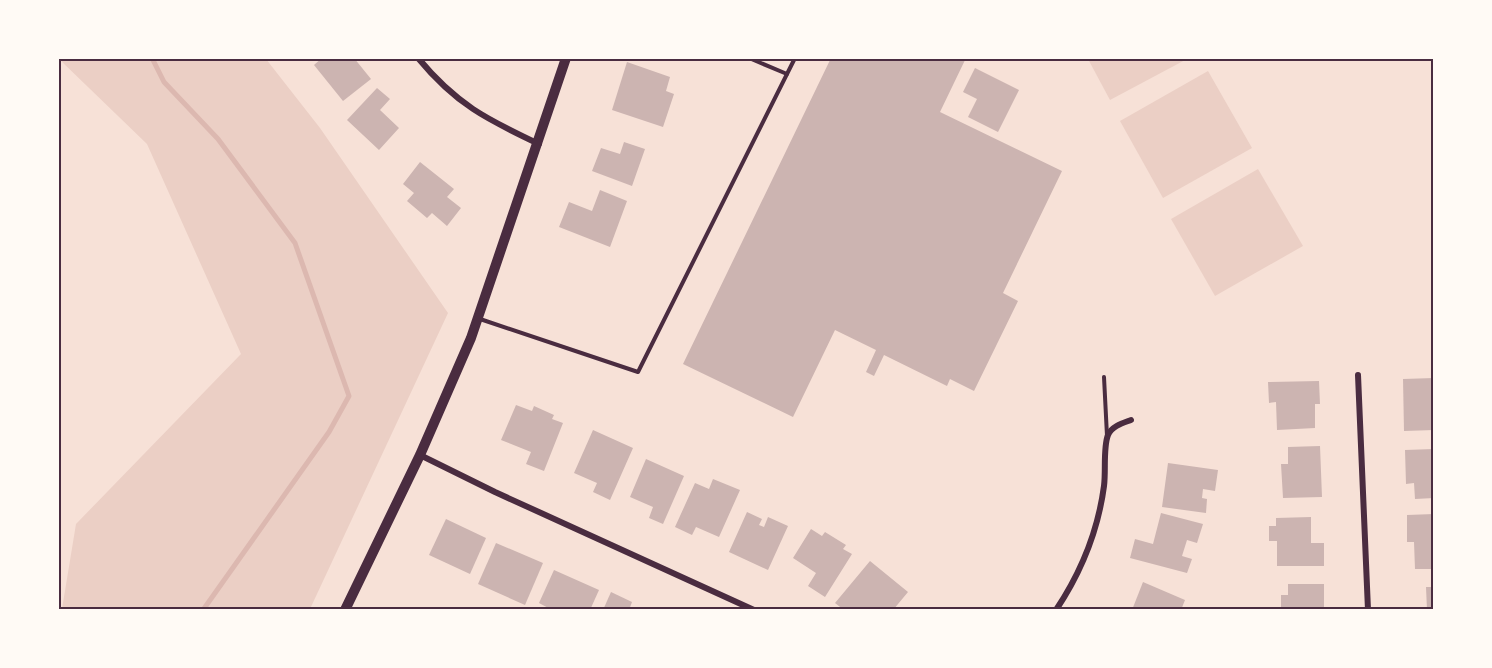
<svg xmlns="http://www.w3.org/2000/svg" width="1492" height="668" font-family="Roboto,sans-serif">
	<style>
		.green { fill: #ebcfc5 }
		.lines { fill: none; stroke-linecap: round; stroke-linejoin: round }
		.stream { stroke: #dcb8b0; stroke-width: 5 }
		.building { fill: #ccb4b1 }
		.service { stroke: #4a2c40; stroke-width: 4 }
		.minor { stroke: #4a2c40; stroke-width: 6 }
		.tertiary { stroke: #4a2c40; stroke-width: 10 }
		.neatline { fill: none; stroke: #4a2c40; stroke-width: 2 }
	</style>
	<rect width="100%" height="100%" fill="#f7e1d7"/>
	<!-- green -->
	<g class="green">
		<polygon points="59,59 266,59 320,128 448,313 310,609 62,609 76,524 241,354 147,144"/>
		<polygon points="1088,59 1187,59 1110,100"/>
		<polygon points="1208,71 1252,148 1163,198 1120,121"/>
		<polygon points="1258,169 1303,246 1215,296 1171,219"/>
	</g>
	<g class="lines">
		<!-- stream -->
		<polyline class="stream" points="152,58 164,82 218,139 295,243 349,396 329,432 203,610"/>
	</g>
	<!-- building -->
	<g class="building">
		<polygon points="322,58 354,58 371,79 343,101 314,65"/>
		<polygon points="831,58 966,58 940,112 1062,171 1003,293 1018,301 974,391 950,379 947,386 884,355 874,376 866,372 876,350 835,330 793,417 683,364"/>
		<polygon points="627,62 670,77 666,91 674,94 663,127 612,110"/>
		<polygon points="975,68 1019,90 998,132 968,117 977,99 963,92"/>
		<polygon points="377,88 390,99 380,110 399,128 379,150 347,120"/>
		<polygon points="624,142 645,149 632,186 592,171 601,148 620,154"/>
		<polygon points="420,162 454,189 447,197 461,208 447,226 432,213 427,218 407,201 414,193 403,184"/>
		<polygon points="600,190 627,201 610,247 559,227 569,202 592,211"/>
		<polygon points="1434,378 1434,430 1404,431 1403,379"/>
		<polygon points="1319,381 1320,404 1315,404 1315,428 1277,430 1276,402 1269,403 1268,382"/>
		<polygon points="516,405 532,411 534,406 554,415 552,419 563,423 544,471 526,464 531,452 501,440"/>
		<polygon points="593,430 633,448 610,500 593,492 597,483 574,473"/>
		<polygon points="1320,446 1322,497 1283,498 1281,464 1288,464 1288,447"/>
		<polygon points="1434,449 1434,498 1415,499 1414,483 1406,484 1405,450"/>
		<polygon points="646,459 684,476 663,524 649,518 653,507 630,497"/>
		<polygon points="1168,463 1218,470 1215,491 1203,489 1202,498 1207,499 1206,513 1162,507"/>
		<polygon points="713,479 740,490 719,537 696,527 692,535 675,527 695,483 709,489"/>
		<polygon points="747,512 762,519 759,525 764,527 768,517 788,526 768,570 729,552"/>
		<polygon points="1161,513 1203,524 1197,543 1187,540 1182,556 1192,559 1187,573 1130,558 1135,539 1153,544"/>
		<polygon points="1434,514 1434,569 1415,569 1414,542 1407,542 1407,515"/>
		<polygon points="1311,517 1311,543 1324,543 1324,566 1277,566 1277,541 1269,541 1269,526 1276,526 1276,518"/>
		<polygon points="446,519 486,538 470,574 429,555"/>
		<polygon points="811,529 822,536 825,532 846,545 843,549 852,554 825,597 808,586 816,573 793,558"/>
		<polygon points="496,543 543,563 525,605 478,584"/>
		<polygon points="870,561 908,592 893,610 862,610 859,607 857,610 844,610 835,603"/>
		<polygon points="554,570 599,590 590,610 552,610 539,603"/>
		<polygon points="1143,582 1185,600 1181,610 1132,610"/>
		<polygon points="1288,584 1324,584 1324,610 1281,610 1281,595 1288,595"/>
		<polygon points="1426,587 1434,587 1434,610 1427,610"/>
		<polygon points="611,592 632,602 629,610 603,610"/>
	</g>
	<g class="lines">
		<!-- service -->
		<g class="service">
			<polyline points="749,58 787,74"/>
			<polyline points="480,319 638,372 795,58"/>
			<polyline points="1104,377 1107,436"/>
		</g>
		<!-- minor -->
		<g class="minor">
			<path d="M418,58c38,46 68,61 121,86"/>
			<polyline points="1358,375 1368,610"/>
			<polyline points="420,455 495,492 754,610"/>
			<path d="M1056,610c26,-39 42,-79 48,-124 2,-15 -1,-39 4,-51 4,-9 15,-12 23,-15"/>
		</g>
		<!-- tertiary -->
		<polyline class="tertiary" points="345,610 420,455 471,338 566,58"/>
	</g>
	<!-- border -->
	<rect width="1492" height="668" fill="none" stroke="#fffaf5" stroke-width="120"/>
	<rect x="60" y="60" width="1372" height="548" class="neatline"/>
</svg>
